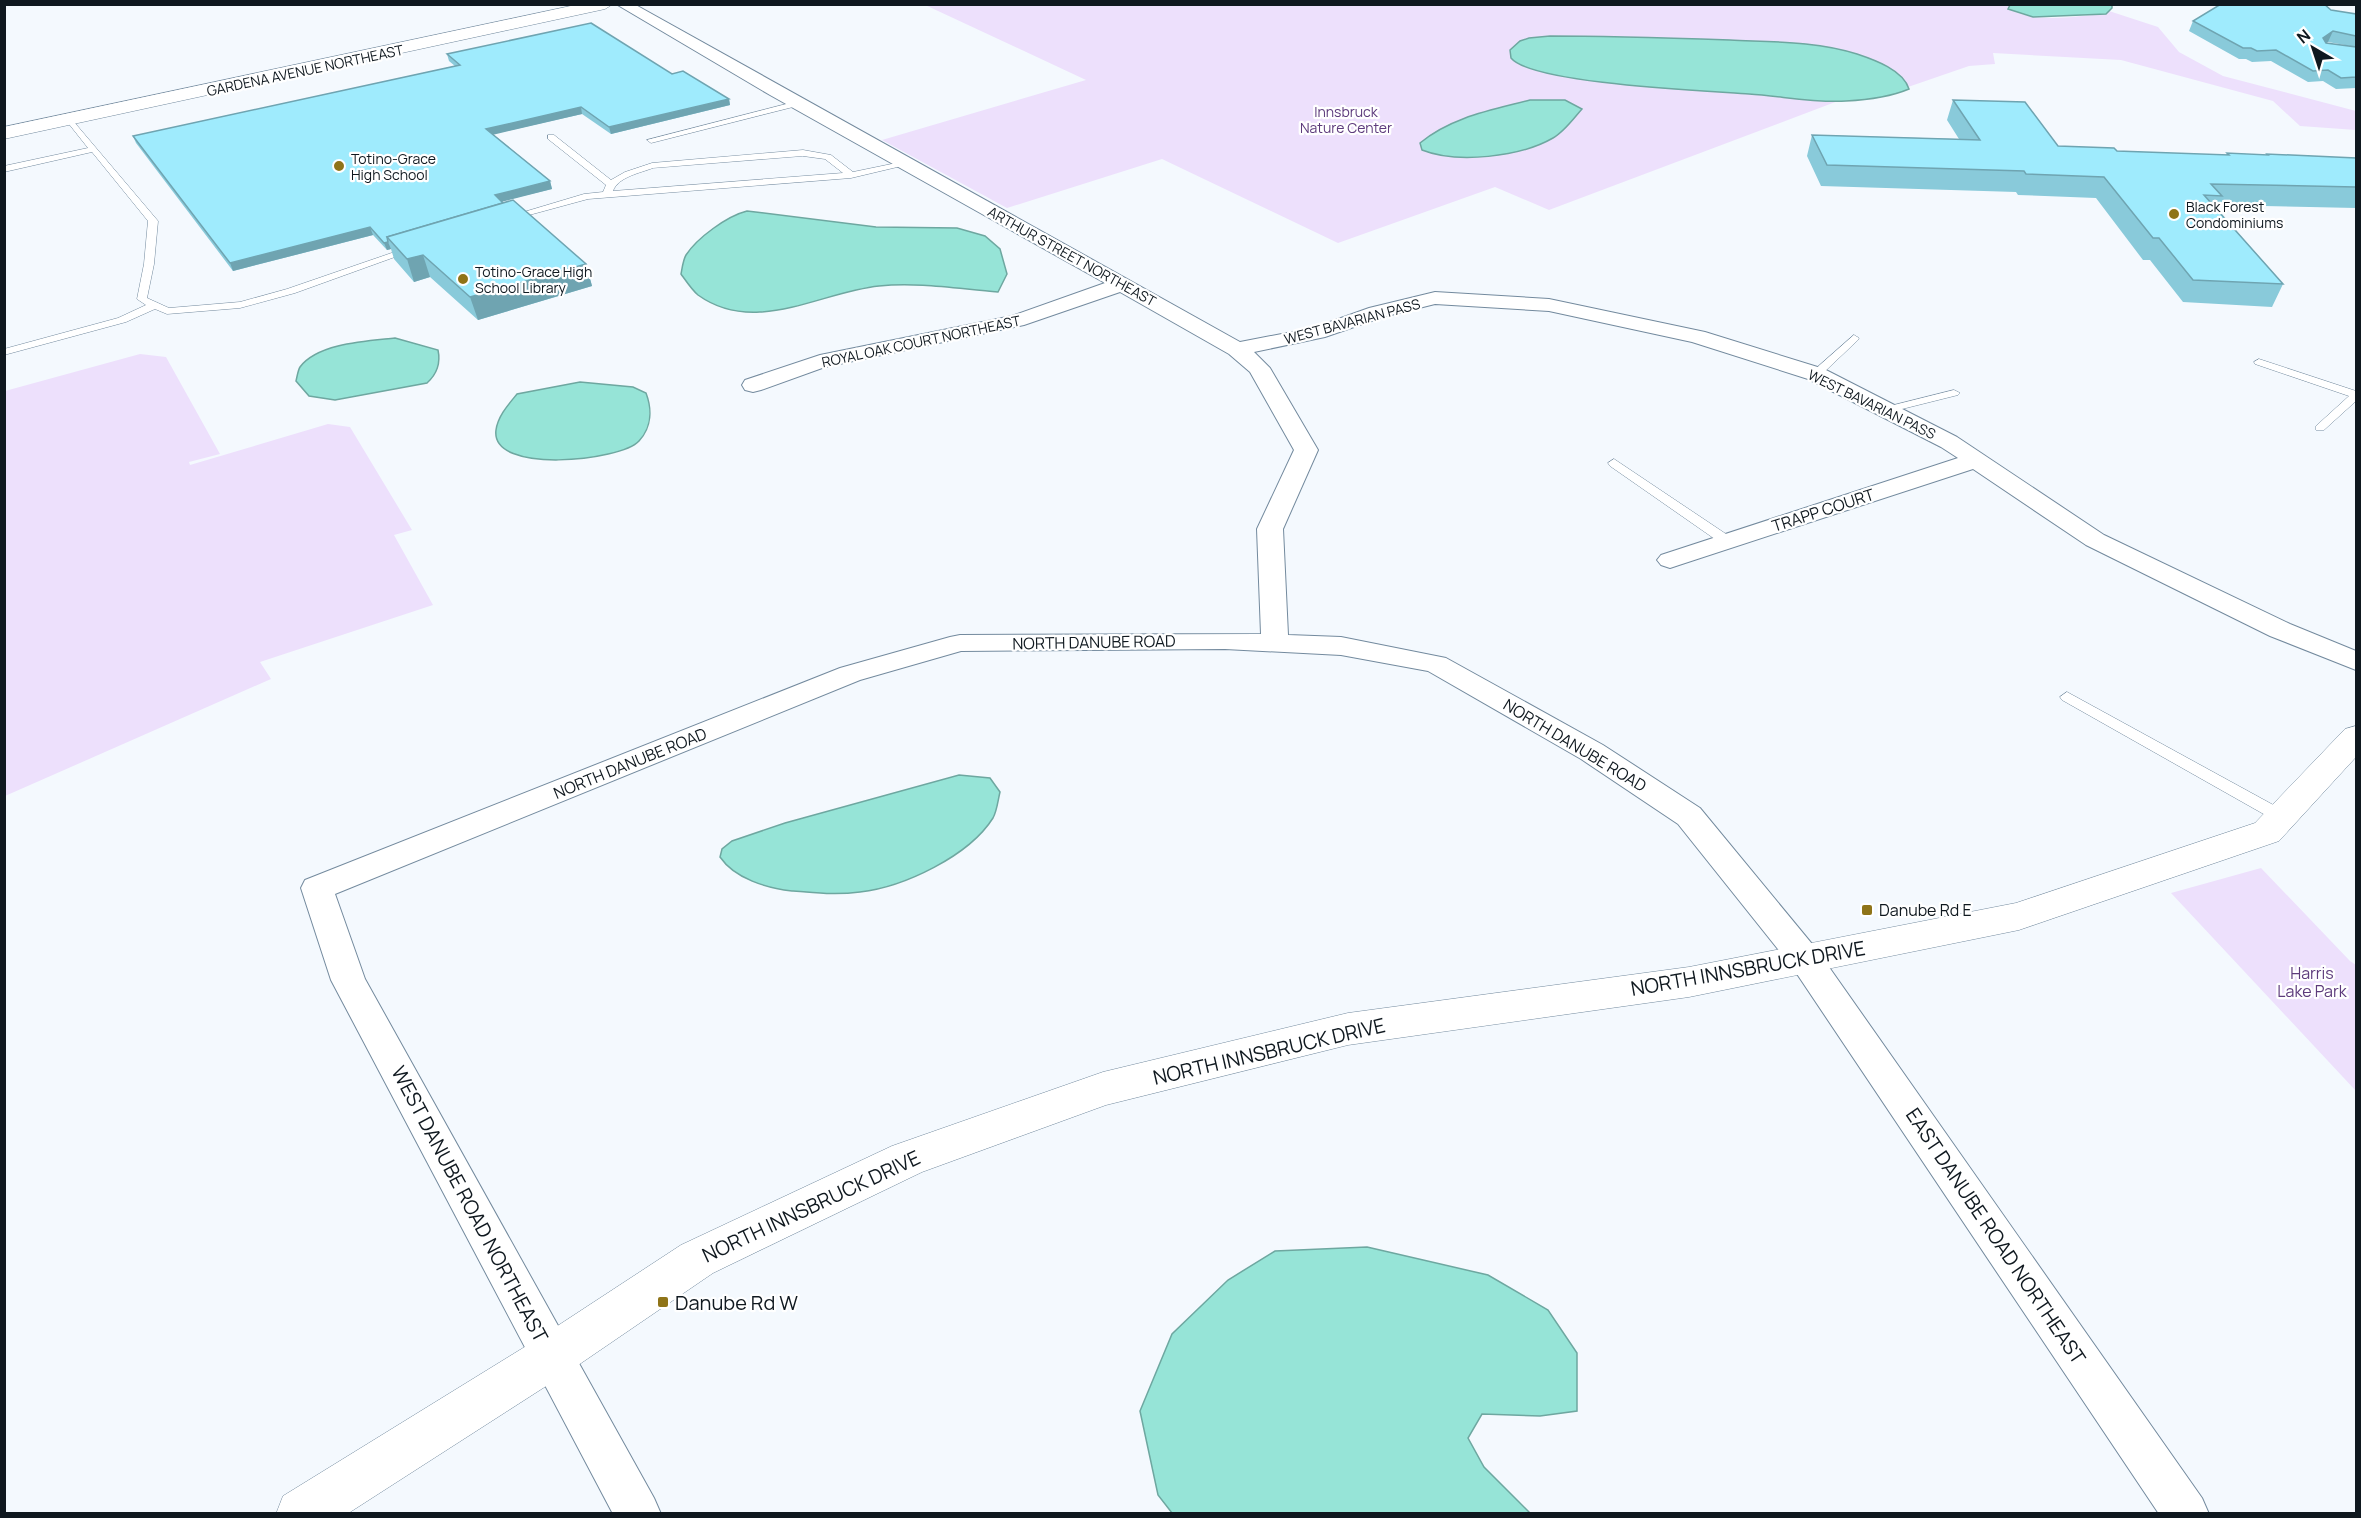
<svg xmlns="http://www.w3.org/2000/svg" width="2361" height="1518" font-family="Manrope,sans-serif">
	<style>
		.green { fill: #ede0fc }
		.water { fill: #96e4d7; stroke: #6ea7a0; stroke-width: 1.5 }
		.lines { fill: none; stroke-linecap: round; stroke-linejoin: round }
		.service-casing { stroke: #738a9e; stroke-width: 1 }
		.minor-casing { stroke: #738a9e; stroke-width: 2 }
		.tertiary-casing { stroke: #738a9e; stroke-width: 1 }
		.service { fill: #fff; fill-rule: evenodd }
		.minor { fill: #fff; fill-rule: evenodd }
		.tertiary { fill: #fff; fill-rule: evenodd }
		.wall { fill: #89cada; fill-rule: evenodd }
		.shaded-wall { fill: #6fa4b1 }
		.building { fill: #9febfd; stroke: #6fa4b1; stroke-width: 1.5 }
		.poi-dot { fill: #8f7418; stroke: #fff; stroke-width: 2 }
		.labels { text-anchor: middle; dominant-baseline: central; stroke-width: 4.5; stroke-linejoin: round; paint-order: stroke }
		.far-street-label { font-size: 14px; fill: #0f181f; stroke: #fff }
		.far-park-label { font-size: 14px; fill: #5d3b7c; stroke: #fff }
		.far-poi-label { font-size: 14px; fill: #0f181f; stroke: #fff; text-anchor: start }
		.street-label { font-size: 16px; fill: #0f181f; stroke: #fff }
		.poi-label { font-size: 16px; fill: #0f181f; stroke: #fff; text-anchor: start }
		.park-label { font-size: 16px; fill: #5d3b7c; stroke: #fff }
		.near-street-label { font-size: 20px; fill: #0f181f; stroke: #fff }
		.near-poi-label { font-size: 20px; fill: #0f181f; stroke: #fff; text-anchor: start }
	</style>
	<rect width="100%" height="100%" fill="#f4f9fe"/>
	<!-- green -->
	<g class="green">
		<path d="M923,4h1087l-2,5c30,15 66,7 98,5l3,-3 49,16 21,25 44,24 133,35v19l-56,-4 -27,-25 -152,-41 -128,-7 2,11 -26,2 -61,21 1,2 -35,8 -36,4 -289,109 -54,-23 -157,56 -176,-84 -155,49 -125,-68 204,-60z"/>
		<polygon points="140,354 166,357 220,454 189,462 190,465 328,424 350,427 412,530 394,535 433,605 260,662 271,679 5,796 5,391"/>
		<polygon points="2261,868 2350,961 2356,965 2356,1091 2171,893"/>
	</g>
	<!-- water -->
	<g class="water">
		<polygon points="2010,5 2112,4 2112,8 2106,14 2033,17 2008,9"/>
		<path d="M1550,36c60,0 120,2 180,4 41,2 87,1 127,14 18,6 46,16 52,35 -19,8 -43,11 -63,12 -32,2 -65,-5 -97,-7 -40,-3 -217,-10 -238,-36l-1,-8 10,-9 9,-3z"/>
		<path d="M1530,100h35l17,9c-8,9 -18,23 -29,29 -33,19 -96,26 -131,12l-2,-7c31,-26 72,-33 110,-43z"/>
		<path d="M747,211l129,16 81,1 28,8 15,13 7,25 -9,18c-39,-3 -80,-10 -119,-6 -59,6 -124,50 -181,9 -6,-5 -12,-14 -17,-21 1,-5 2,-14 5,-19 11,-17 41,-39 61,-44z"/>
		<path d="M395,338l43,12c3,14 -1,24 -11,33l-92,17 -26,-4 -13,-15c1,-4 2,-11 4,-14 18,-24 68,-26 95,-29z"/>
		<path d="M580,382l53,5 13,6c6,16 6,34 -7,48 -18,20 -149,34 -143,-11 2,-14 12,-25 21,-36z"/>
		<path d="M959,775l31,3 10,14c-2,8 -3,19 -7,26 -24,38 -89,69 -133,74 -23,3 -45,1 -68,-1 -25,-3 -57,-12 -72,-34l2,-8 10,-8 53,-18z"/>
		<polygon points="1367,1247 1488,1275 1548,1310 1577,1353 1577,1411 1540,1416 1482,1414 1468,1438 1484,1467 1530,1513 1172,1513 1158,1495 1140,1411 1172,1334 1228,1280 1275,1251"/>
	</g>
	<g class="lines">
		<!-- service casing -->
		<g class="service-casing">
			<g id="service">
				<polygon points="794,102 797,102 797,106 651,143 647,140"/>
				<polygon points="69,116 158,221 154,264 147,298 169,308 240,302 287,289 409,247 417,249 295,293 240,308 167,314 155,309 126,322 4,355 4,349 118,318 146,305 137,299 144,264 148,221 92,152 4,172 4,166 88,148 65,119"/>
				<path d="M548,135h6l57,45 14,-8 27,-9 151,-13 28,5 22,17 53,-11 4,3 -59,14 -263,21 -81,22v-4l77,-23 19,-2 3,-7 -58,-46zM803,156l22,3 18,14 -230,18c5,-14 27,-18 40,-23z"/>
				<polygon points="1854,335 1859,338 1858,340 1820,376 1812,376 1812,372"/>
				<polygon points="2259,359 2356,391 2356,401 2324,430 2316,430 2316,426 2349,396 2255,364 2254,362"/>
				<polygon points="1954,390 1960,393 1958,395 1886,413 1880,410 1882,408"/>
				<polygon points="1614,459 1732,538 1733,541 1732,544 1722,544 1610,466 1608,463"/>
				<polygon points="2067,692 2288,813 2290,817 2288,821 2276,821 2062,700 2060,697"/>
			</g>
		</g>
		<!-- minor casing -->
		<g class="minor-casing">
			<polygon id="minor" points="616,4 634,4 1240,342 1313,328 1369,308 1435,292 1549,299 1705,332 1824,369 1957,437 2104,535 2290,624 2356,651 2356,670 2270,636 2086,545 1973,469 1679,565 1670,568 1661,565 1657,560 1661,555 1958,458 1941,447 1808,379 1692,342 1549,311 1435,304 1383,317 1325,337 1254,352 1270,368 1318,450 1283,529 1288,635 1341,637 1446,658 1603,745 1700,808 1817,950 2202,1498 2209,1514 2159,1514 1793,968 1678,824 1581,759 1428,671 1341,655 1225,649 961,651 860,680 335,894 365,979 654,1498 661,1514 613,1514 331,980 301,888 305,880 840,668 950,637 960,635 1261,634 1257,529 1294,450 1250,372 1229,354 1120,292 1024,325 825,367 761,390 753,392 745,390 742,385 745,380 820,355 1012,316 1105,283 770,95"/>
		</g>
		<!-- tertiary casing -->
		<g class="tertiary-casing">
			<g id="tertiary">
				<polygon points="580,4 613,4 605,9 4,139 4,127"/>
				<polygon points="2356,726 2356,757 2279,841 2019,930 1689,997 1348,1045 1106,1105 922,1172 713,1273 568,1372 347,1514 276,1514 283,1496 536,1340 681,1245 892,1146 1103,1072 1348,1013 1689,967 2016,903 2255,823 2345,729"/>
			</g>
		</g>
		<!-- service -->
		<use href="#service" class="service"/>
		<!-- minor -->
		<use href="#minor" class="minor"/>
		<!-- tertiary -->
		<use href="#tertiary" class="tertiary"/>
	</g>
	<!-- wall -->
	<g class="wall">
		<path d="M2217,4h107l7,6 25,4v74l-20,1 -13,-8 -15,1 -37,-21 -19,1 -6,-3h-7l-50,-28 4,-10 26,-15zM2328,42l28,5 -30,-4z"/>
		<polygon points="447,54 672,74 729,99 730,105 611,134 582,114 493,134 550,181 552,189 502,201 586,264 592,286 478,320 430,277 414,282 394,259 391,249 387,250 373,235 233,271 136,143 133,136 455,66 449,61"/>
		<polygon points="1953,100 2058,146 2117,151 2226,155 2227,153 2266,155 2267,154 2356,158 2356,208 2218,205 2217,209 2283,284 2272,307 2183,302 2150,260 2143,260 2096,198 2018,195 2016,192 1821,186 1807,156 1812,135 1959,139 1947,120"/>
	</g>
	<!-- shaded-wall -->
	<g class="shaded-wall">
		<polygon points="2333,31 2328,42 2318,49 2323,38"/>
		<polygon points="729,99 730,105 611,134 609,127"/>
		<polygon points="581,107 582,114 488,136 486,129"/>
		<polygon points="550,181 552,189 497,203 495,195"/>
		<polygon points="370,227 373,235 233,271 230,263"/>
		<polygon points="388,242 391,249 387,250 384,243"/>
		<polygon points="423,255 430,277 414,282 407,259"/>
		<polygon points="586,264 592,286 478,320 470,297"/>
	</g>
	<!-- building -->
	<g class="building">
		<polygon points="2221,4 2324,4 2331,10 2356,14 2356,36 2333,31 2323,38 2326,43 2356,47 2356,77 2341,78 2328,70 2313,71 2276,50 2257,51 2251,48 2243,48 2193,21"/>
		<polygon points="591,23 672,74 683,71 729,99 609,127 581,107 486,129 550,181 495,195 503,203 387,237 388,242 384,243 370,227 230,263 133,136 460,65 447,54"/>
		<polygon points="1953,100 2025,102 2058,146 2114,148 2117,151 2229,155 2227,153 2268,155 2267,154 2356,158 2356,187 2211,184 2222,196 2204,195 2283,284 2193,280 2159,238 2153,238 2104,177 2026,174 2024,171 1827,165 1812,135 1980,140"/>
		<polygon points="513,200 586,264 470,297 423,255 407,259 387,237"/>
	</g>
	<!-- markers -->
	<g class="poi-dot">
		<circle cx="339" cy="166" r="6"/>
		<circle cx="2174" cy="214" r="6"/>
		<circle cx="463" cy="279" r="6"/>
		<rect x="1861" y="904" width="12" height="12" rx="3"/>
		<rect x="657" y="1296" width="12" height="12" rx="3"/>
	</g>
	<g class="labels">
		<!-- far-street labels -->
		<g class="far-street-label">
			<text transform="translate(305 70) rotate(-12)">GARDENA AVENUE NORTHEAST</text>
			<text transform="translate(1072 256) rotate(29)">ARTHUR STREET NORTHEAST</text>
			<text transform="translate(1352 321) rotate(-15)">WEST BAVARIAN PASS</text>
			<text transform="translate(921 341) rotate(-12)">ROYAL OAK COURT NORTHEAST</text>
			<text transform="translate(1872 404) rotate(26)">WEST BAVARIAN PASS</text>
		</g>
		<!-- far-park labels -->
		<g class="far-park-label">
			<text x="1346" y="111">Innsbruck<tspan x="1346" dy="16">Nature Center</tspan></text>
		</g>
		<!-- far-poi labels -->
		<g class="far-poi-label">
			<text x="351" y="158">Totino-Grace<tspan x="351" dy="16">High School</tspan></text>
			<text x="2186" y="206">Black Forest<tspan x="2186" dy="16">Condominiums</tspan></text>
			<text x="475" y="271">Totino-Grace High<tspan x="475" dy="16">School Library</tspan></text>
		</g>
		<!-- street labels -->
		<g class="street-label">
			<text transform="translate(1823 510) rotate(-18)">TRAPP COURT</text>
			<text transform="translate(1094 642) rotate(-1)">NORTH DANUBE ROAD</text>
			<text transform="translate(1575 745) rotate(31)">NORTH DANUBE ROAD</text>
			<text transform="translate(630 763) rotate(-22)">NORTH DANUBE ROAD</text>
		</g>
		<!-- poi labels -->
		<g class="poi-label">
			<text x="1879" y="910">Danube Rd E</text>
		</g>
		<!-- park labels -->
		<g class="park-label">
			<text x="2312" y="973">Harris<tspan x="2312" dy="18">Lake Park</tspan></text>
		</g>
		<!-- near-street labels -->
		<g class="near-street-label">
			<text transform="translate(1748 968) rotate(-10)">NORTH INNSBRUCK DRIVE</text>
			<text transform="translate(1269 1051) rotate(-13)">NORTH INNSBRUCK DRIVE</text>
			<text transform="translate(470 1204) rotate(62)">WEST DANUBE ROAD NORTHEAST</text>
			<text transform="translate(811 1206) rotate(-25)">NORTH INNSBRUCK DRIVE</text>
			<text transform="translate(1996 1236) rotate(56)">EAST DANUBE ROAD NORTHEAST</text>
		</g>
		<!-- near-poi labels -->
		<g class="near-poi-label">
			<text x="675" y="1302">Danube Rd W</text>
		</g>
	</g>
	<!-- border -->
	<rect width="2361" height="1518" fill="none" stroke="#0f181f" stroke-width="12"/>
	<!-- north arrow -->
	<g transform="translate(2313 48) rotate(321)" stroke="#ffffff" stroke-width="4.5" paint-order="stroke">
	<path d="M0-4.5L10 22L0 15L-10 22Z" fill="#0f181f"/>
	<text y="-9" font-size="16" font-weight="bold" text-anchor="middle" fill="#0f181f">N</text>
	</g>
</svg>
